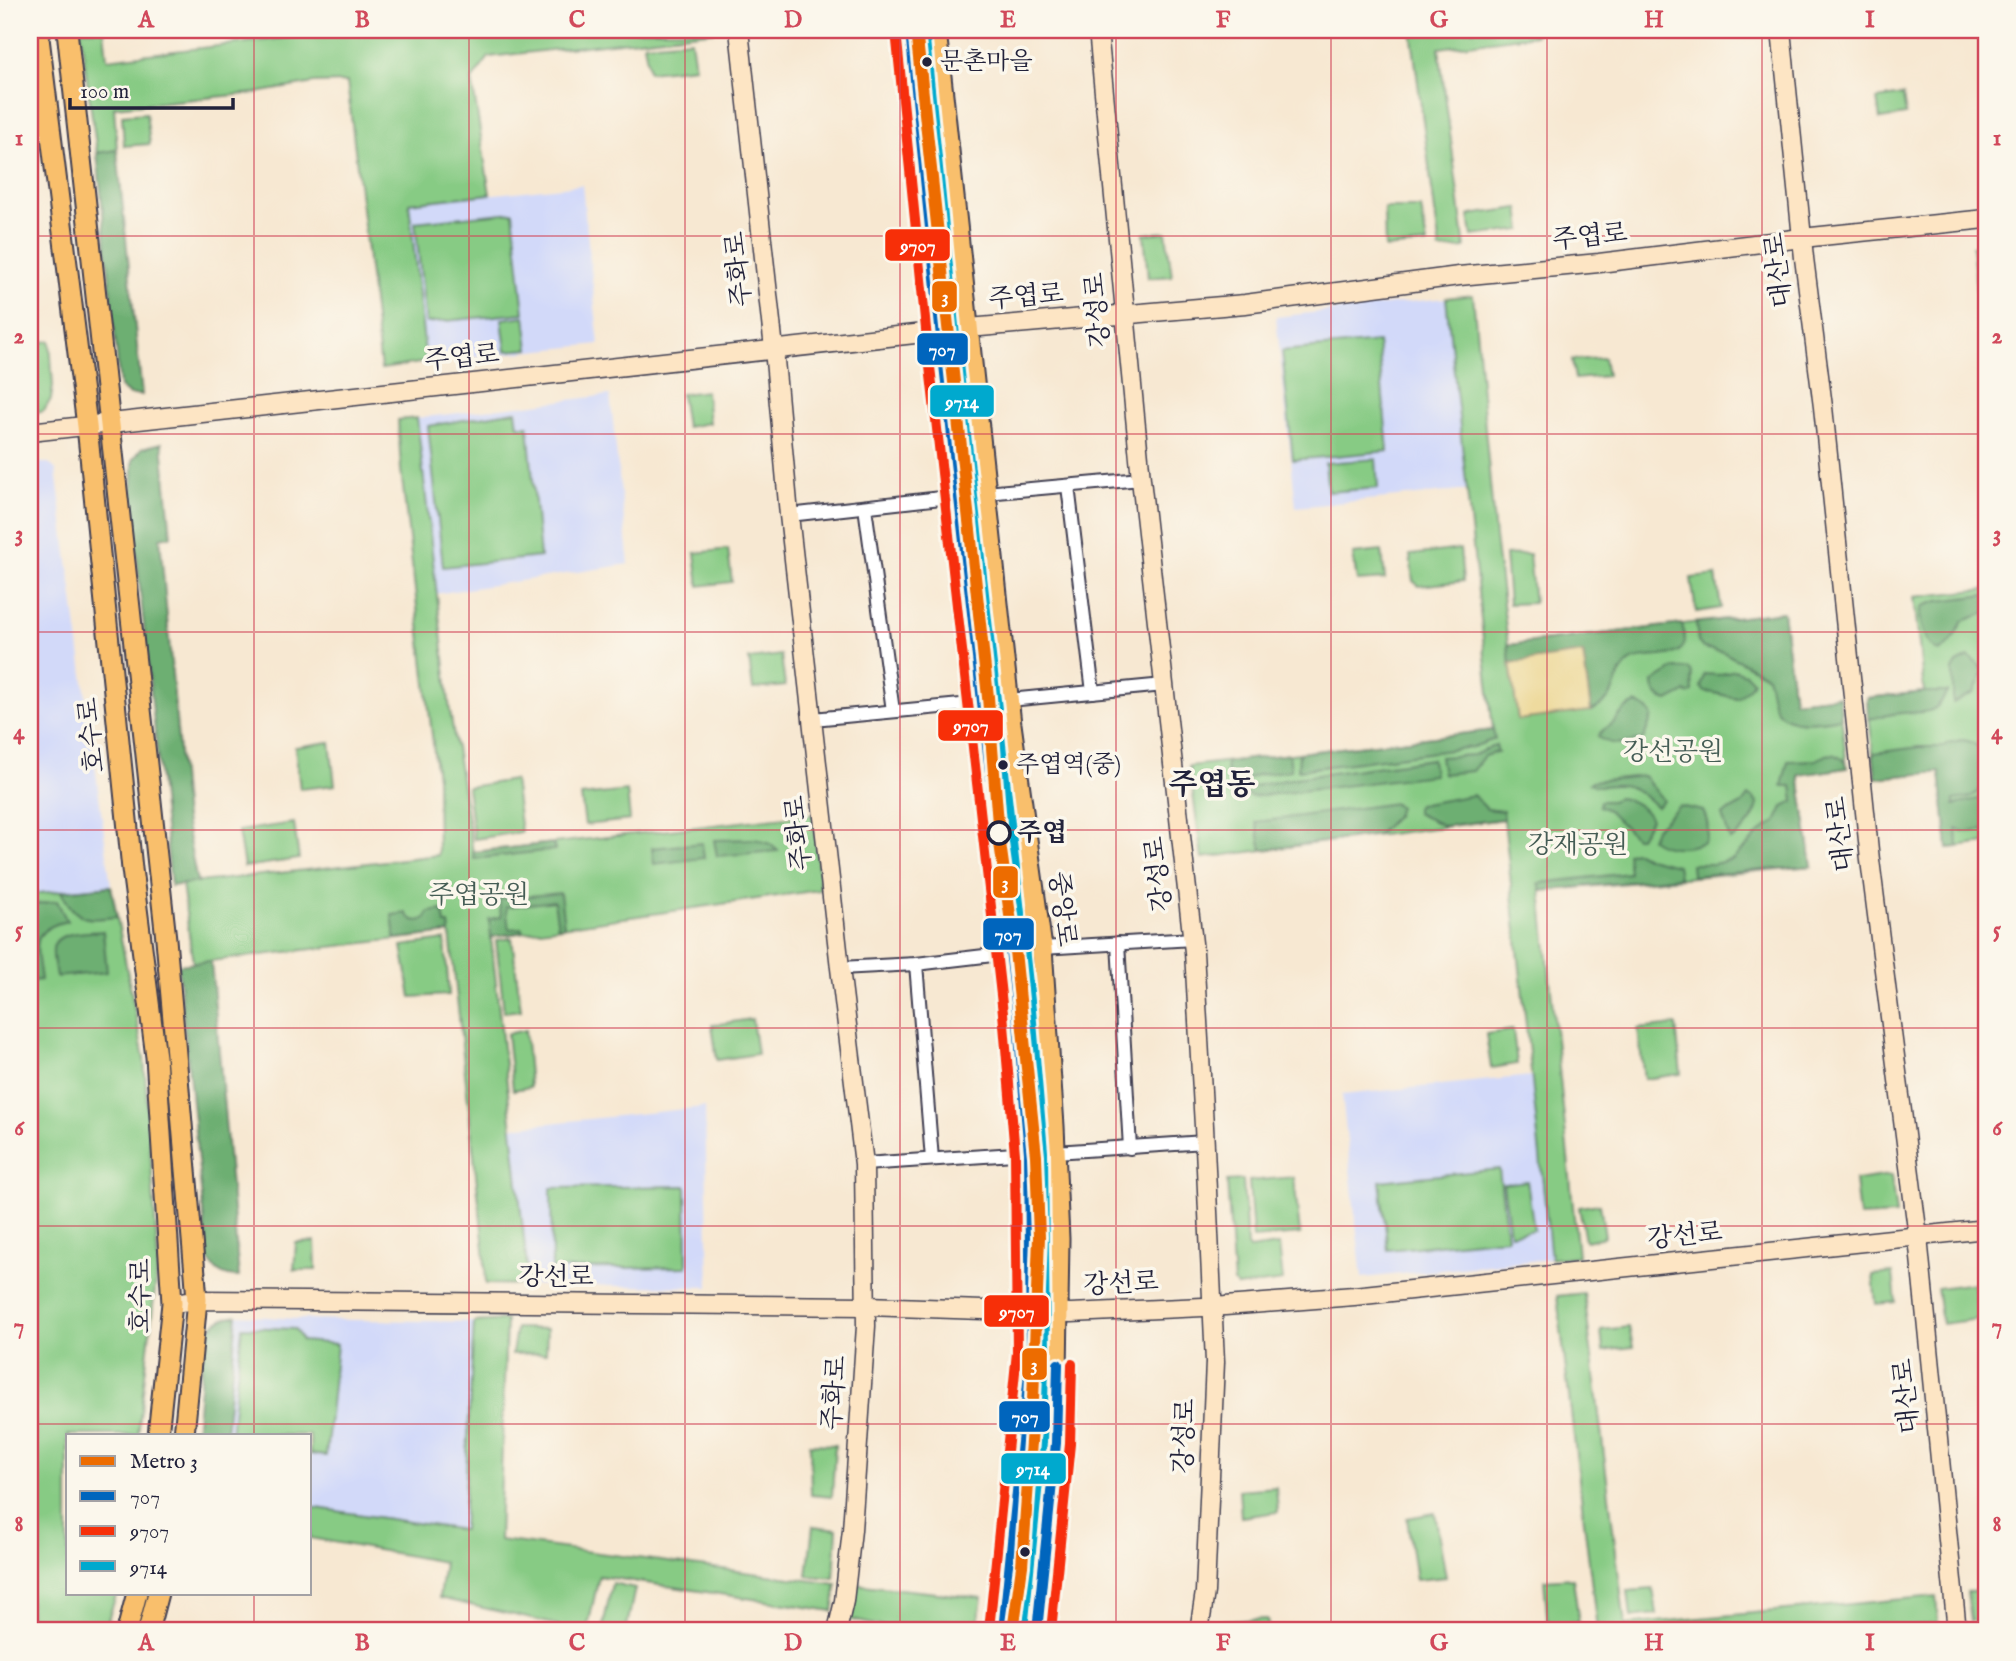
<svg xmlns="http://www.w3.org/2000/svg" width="2016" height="1661" font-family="'IM FELL English','Noto Serif KR',serif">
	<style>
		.built { fill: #d2d9f9 }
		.green { fill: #87cb84; stroke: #547660; stroke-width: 2 }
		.forest { fill: #6daf72; stroke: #486856; stroke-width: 2 }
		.sand { fill: #eeda9e; stroke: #887e6c; stroke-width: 2 }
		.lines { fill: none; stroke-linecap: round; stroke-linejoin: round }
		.street-casing { stroke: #424052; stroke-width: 16 }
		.secondary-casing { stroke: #424052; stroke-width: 21 }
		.primary-casing { stroke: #424052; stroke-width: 23 }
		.street { stroke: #fff; stroke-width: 12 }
		.secondary { stroke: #fde5c4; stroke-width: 18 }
		.primary { stroke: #f9bf6c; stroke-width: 19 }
		.bus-1-casing { stroke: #fbf7ec; stroke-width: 16 }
		.bus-2-casing { stroke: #fbf7ec; stroke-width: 16 }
		.bus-3-casing { stroke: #fbf7ec; stroke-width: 16 }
		.bus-1 { stroke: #0065bd; stroke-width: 10 }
		.bus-2 { stroke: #f72f08; stroke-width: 10 }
		.bus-3 { stroke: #00a9ce; stroke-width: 10 }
		.metro-1-casing { stroke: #fbf7ec; stroke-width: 18 }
		.metro-1 { stroke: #ed6c00; stroke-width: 12 }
		.grid { fill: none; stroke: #d1495b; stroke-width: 2; stroke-opacity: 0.55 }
		.bus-dot { fill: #22223b; stroke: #fbf7ec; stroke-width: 2.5 }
		.stop-dot { fill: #fbf7ec; stroke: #22223b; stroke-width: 3.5 }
		.labels { text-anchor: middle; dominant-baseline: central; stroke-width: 7; stroke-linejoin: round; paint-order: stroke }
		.bus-label { font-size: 24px; fill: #22223b; stroke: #fbf7ec; text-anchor: start }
		.street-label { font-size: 26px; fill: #22223b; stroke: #fbf7ec }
		.park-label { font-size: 26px; fill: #455d55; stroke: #fbf7ec }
		.stop-label { font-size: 26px; font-weight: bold; fill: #22223b; stroke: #fbf7ec; text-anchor: start }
		.quarter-label { font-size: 30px; font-weight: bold; fill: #22223b; stroke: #fbf7ec }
		.line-badge { stroke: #fbf7ec; stroke-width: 2.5 }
		.badge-label { font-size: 19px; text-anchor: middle; font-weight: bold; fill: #fff }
		.neatline { fill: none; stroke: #d1495b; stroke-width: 2.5 }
		.grid-label { font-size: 23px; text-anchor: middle; font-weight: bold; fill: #d1495b }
	</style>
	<rect width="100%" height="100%" fill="#fbf7ec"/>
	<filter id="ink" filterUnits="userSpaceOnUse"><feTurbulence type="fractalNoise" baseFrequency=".0143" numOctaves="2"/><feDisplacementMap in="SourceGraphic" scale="14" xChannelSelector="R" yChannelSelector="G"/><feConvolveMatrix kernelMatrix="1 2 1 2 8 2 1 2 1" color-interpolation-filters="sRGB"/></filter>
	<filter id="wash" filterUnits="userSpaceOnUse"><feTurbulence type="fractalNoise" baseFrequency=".00686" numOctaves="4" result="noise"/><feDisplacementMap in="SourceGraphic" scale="28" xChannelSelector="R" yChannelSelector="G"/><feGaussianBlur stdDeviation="1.57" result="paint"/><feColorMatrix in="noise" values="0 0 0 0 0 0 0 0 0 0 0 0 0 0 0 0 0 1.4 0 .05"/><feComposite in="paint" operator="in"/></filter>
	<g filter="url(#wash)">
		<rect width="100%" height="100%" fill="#f7e8d2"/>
		<!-- built -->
		<g class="built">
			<polygon points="582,185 599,344 426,362 409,203"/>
			<polygon points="1446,298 1467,490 1296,507 1276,317"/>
			<polygon points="610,395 629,564 435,594 417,418"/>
			<polygon points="30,463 49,463 56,470 111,886 30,894"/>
			<polygon points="1531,1076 1551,1259 1362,1278 1342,1095"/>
			<polygon points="705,1107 709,1287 529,1285 511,1127"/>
			<polygon points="237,1315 296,1319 474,1322 463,1530 310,1507 310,1435 226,1435"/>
		</g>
		<!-- green -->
		<g class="green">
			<polygon points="80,30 104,30 107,59 353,30 486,30 487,38 557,30 725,30 489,57 472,80 490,194 409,203 426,362 381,369 347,82 314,83 256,93 114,107 117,150 97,153"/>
			<polygon points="1411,30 1536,30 1536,35 1439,48 1465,248 1440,250"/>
			<polygon points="691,40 695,67 649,72 644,44"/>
			<polygon points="1903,95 1906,115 1880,119 1877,99"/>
			<polygon points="146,113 150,144 124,146 122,115"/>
			<polygon points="1384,208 1421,208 1427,244 1385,248"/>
			<polygon points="1519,208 1522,230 1472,236 1469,215"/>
			<polygon points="513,212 524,313 426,323 415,222"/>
			<polygon points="1166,232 1172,276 1148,278 1144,234"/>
			<polygon points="1986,244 1986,312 1979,312 1972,246"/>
			<polygon points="1473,295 1495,537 1508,645 1783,612 1794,701 1839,696 1847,768 1799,775 1812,866 1541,891 1578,1256 1551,1259 1504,819 1202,858 1189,766 1493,730 1446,298"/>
			<polygon points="525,316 529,349 506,351 502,319"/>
			<polygon points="50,341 53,386 51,399 44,411 30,415 30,343"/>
			<polygon points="1378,342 1388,451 1293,460 1282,351"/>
			<polygon points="1604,358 1607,376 1575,379 1572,360"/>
			<polygon points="706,391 709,423 686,427 681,394"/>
			<polygon points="516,411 518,426 528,426 540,557 443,567 428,426"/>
			<polygon points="417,418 450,711 473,852 813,814 820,890 491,937 529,1285 486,1284 484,1249 450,933 193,963 182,884 438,855 437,778 401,470 398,420"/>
			<polygon points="1376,459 1378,488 1328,492 1325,463"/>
			<polygon points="728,549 732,582 699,586 695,553"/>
			<polygon points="1460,549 1463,581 1419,586 1413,581 1410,555"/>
			<polygon points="1382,551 1385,579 1357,581 1353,554"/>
			<polygon points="1529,554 1534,603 1509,604 1505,555"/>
			<polygon points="1716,575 1721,608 1696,612 1691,578"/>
			<polygon points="1986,589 1986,843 1948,848 1940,772 1876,778 1867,698 1924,692 1914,597"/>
			<polygon points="781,655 785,686 753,689 749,659"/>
			<polygon points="330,742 335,785 300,789 295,747"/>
			<polygon points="514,780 521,832 474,839 467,787"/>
			<polygon points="627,791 630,820 585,825 581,796"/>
			<polygon points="294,823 299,859 244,867 238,831"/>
			<polygon points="111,886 144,1059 158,1263 138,1435 68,1435 68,1593 117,1593 104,1631 30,1631 30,894"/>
			<polygon points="512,938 521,1010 504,1012 496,940"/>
			<polygon points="445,940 449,995 411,997 402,946"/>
			<polygon points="752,1019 757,1054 717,1060 712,1025"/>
			<polygon points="1676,1025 1681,1074 1644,1079 1638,1029"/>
			<polygon points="525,1030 530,1087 513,1090 507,1034"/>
			<polygon points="1513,1030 1517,1064 1491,1068 1486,1034"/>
			<polygon points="1499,1169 1507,1238 1388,1250 1380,1181"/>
			<polygon points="1891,1175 1896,1215 1859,1217 1855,1180"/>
			<polygon points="1294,1177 1300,1234 1253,1238 1249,1181"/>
			<polygon points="1243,1180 1247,1246 1249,1249 1279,1245 1283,1281 1237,1287 1234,1283 1227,1181"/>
			<polygon points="1527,1181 1534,1230 1510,1234 1503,1184"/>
			<polygon points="686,1186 687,1267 552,1269 551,1188"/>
			<polygon points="1600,1204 1605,1237 1585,1241 1579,1207"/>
			<polygon points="315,1242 316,1270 294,1270 296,1243"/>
			<polygon points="1893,1273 1896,1302 1876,1304 1873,1275"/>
			<polygon points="1974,1283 1979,1319 1942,1324 1937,1288"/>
			<polygon points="1584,1293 1625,1625 1936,1596 1938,1623 1873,1631 1587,1631 1597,1629 1557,1296"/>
			<polygon points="506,1320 499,1540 837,1584 833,1611 599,1576 587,1631 558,1631 558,1625 439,1598 444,1562 310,1538 310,1507 463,1530 474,1322"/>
			<polygon points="242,1327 295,1329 302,1341 337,1344 326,1456 310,1454 310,1435 231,1435"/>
			<polygon points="1629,1327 1633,1347 1603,1351 1601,1330"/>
			<polygon points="516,1328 547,1329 546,1353 512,1354"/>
			<polygon points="810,1444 835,1445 832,1497 811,1495"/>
			<polygon points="1276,1487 1278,1512 1241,1517 1239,1490"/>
			<polygon points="1435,1513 1446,1577 1416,1580 1407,1518"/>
			<polygon points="813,1526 837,1529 834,1578 807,1576"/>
			<polygon points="1573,1578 1579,1623 1548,1626 1544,1580"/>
			<polygon points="612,1583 635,1588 626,1631 603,1627"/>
			<polygon points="854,1584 982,1598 977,1631 906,1631 847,1619"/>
			<polygon points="1653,1589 1657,1614 1631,1617 1628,1591"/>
			<polygon points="1986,1590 1986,1620 1971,1621 1967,1592"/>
			<polygon points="1267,1619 1269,1631 1221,1631 1221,1621"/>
		</g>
		<!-- forest -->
		<g class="forest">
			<polygon points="117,150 142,395 130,395 120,387 97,153"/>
			<polygon points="162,443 171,536 160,538 185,819 196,877 198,882 171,886 132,511 133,460 142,448"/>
			<path d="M1986,595v18l-23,8c-7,12 -10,24 -24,31 -13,-6 -23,-34 -16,-46l15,-5z"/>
			<path d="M1783,612l11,89 45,-5 2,22c-18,3 -53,10 -65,-9 -5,-7 -6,-24 -9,-33l-44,-24 -20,-4 -5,-6 -2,-19z"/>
			<path d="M1682,624c1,5 3,12 3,17 -2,22 -42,11 -54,20 -21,16 -10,37 -40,50l-8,-57 -73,9 -2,-18z"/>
			<polygon points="1969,657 1985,670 1973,693 1953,703 1953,670 1957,663"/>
			<path d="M1675,668l14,1 3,5 1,18 -4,2 -4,-2 -17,9c-10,-3 -15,-8 -15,-19z"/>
			<path d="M1734,670l12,4 7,7 -3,6 -12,11c-12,-1 -21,-6 -33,-6l-4,-5 3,-13 14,1z"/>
			<path d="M1925,692h22c-12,25 -22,19 -45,21 -12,1 -23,4 -34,6l-1,-21z"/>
			<path d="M1636,703l12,6 4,7 -9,24c-15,2 -31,8 -45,-3 3,-9 10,-8 16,-15 9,-10 8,-13 22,-19z"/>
			<polygon points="1493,730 1495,739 1473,747 1298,770 1299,753"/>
			<path d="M1961,740c29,0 35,45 9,57 -5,2 -11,2 -16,3v5l27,-7 5,1v31l-24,2 -5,-3 1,18 -10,1 -8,-76 -64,6 -3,-25 46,-6h23l6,-4z"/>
			<polygon points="1496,745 1498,752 1484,756 1472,771 1443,774 1440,757 1474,755"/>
			<polygon points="1289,754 1291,770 1257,775 1235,784 1227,775 1226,762"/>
			<polygon points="1834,754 1846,761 1847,768 1799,775 1812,866 1692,876 1691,864 1714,864 1733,859 1765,828 1776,822 1783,807 1794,802 1792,786 1782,786 1788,761 1816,760 1826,755"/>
			<polygon points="1432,759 1434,775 1251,797 1240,790 1249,787 1296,778"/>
			<path d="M1644,776l19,24 -6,7c-10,-9 -22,-22 -39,-22 -11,-1 -19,4 -28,-2l2,-2z"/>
			<polygon points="1473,795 1487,809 1503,811 1504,819 1444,826 1416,813 1416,808 1418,805"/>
			<path d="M1748,796l5,2 5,6c-3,15 -16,30 -28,36l-8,-25 20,-11z"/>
			<path d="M1618,798c14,1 26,9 33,21l-11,18h-5l-27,-27 -9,-4 1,-5h11z"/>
			<polygon points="1395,803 1399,807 1396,816 1377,835 1262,850 1256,822"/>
			<path d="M1679,806l24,5c5,9 7,21 1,31 -17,7 -38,8 -53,-3l4,-10z"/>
			<polygon points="755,839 770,844 778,851 717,856 714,840"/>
			<polygon points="553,843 555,850 474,859 473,852"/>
			<polygon points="702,843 704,858 654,864 652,848"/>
			<polygon points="1637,852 1648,858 1677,865 1679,877 1541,891 1539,883 1629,873 1627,853"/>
			<path d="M111,886l6,31c-31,3 -41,5 -56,-26z"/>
			<polygon points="560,893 564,926 558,927 554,901 506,907 509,929 522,928 523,932 491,937 489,919 501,917 499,899"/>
			<path d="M57,901l10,20c-39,9 -30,26 -26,59l-11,1v-76z"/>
			<path d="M443,910l2,14h4l1,9 -55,6 -3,-24 14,-2c7,11 19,10 23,-1z"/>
			<path d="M103,931l4,41 -51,5c-1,-9 -4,-20 -3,-28 1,-19 36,-16 50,-18z"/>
			<path d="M211,961l28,316c-16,0 -23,-5 -31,-18l-30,-294z"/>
			<path d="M237,1315l-11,120h-30l8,-98c9,-14 16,-19 33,-22z"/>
		</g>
		<!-- sand -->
		<polygon class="sand" points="1583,653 1591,711 1518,720 1510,663"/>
	</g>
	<g filter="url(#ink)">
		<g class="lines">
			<!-- street casing -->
			<g class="street-casing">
				<g id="street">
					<polyline points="30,111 49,140"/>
					<polyline points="1068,486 1093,692"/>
					<polyline points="986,493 1141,479"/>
					<polyline points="865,507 893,711"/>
					<polyline points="789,515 959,496"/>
					<polyline points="1009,700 1164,685"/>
					<polyline points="813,719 982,703"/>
					<polyline points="1118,943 1130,1148"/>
					<polyline points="1042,948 1193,939"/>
					<polyline points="916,964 932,1159"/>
					<polyline points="840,968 916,964 1010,953"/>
					<polyline points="1055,1152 1205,1142"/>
					<polyline points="864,1164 1029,1153"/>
				</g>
			</g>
			<!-- secondary casing -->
			<g class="secondary-casing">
				<g id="secondary">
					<polyline points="739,30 774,349 789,515 840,968 864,1164 866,1326 852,1530 844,1601 837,1631"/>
					<polyline points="1098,30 1141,479 1194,952 1204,1126 1215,1362 1205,1592 1199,1631"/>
					<polyline points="1781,30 1804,258 1823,407 1870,860 1918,1237 1957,1631"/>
					<polyline points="30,432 969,328 1245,304 1459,276 1599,263 1802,238 1986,219"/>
					<polyline points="172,1303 197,1300 867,1306 1071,1313 1225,1306 1354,1296 1986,1229"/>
				</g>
			</g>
			<!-- primary casing -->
			<g class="primary-casing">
				<g id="primary">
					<polyline points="38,30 87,426 132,869 156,1057 172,1303 158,1435"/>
					<polyline points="67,30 166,939 195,1274 197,1300 184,1435"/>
					<polyline points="910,30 942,347 1017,1012 1029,1153 1031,1353 1003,1631"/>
					<polyline points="936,30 1011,724 1042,948 1054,1126 1059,1239 1056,1443 1037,1631"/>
					<polyline points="127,1631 137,1593"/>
					<polyline points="148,1631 158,1593"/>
				</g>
			</g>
			<!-- street -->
			<use href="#street" class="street"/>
			<!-- secondary -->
			<use href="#secondary" class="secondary"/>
			<!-- primary -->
			<use href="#primary" class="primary"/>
			<!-- bus-1 casing -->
			<g class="bus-1-casing">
				<g id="bus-1">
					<polyline points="910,30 942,347 1017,1012 1029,1153 1031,1353 1003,1631"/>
					<polyline points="1037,1631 1056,1443 1058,1364"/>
				</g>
			</g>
			<!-- bus-2 casing -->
			<g class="bus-2-casing">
				<g id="bus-2">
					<polyline points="896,31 928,349 1003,1013 1015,1154 1017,1352 989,1630"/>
					<polyline points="1051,1631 1070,1444 1072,1364"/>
				</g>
			</g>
			<!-- bus-3 casing -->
			<g class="bus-3-casing">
				<g id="bus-3">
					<polyline points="924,30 956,346 1031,1010 1043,1152 1045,1354 1017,1631"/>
					<polyline points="1023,1630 1042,1442 1044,1364"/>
				</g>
			</g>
			<!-- bus-1 -->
			<use href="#bus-1" class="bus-1"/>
			<!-- bus-2 -->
			<use href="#bus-2" class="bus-2"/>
			<!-- bus-3 -->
			<use href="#bus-3" class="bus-3"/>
			<!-- metro-1 casing -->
			<g class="metro-1-casing">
				<polyline id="metro-1" points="916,30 988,697 999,836 1015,951 1036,1156 1039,1237 1032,1428 1022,1566 1013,1631"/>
			</g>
			<!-- metro-1 -->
			<use href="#metro-1" class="metro-1"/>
		</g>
	</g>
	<!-- grid -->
	<path class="grid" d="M254,30v1405M469,30v1601M685,30v1601M900,30v1601M1116,30v1601M1331,30v1601M1547,30v1601M1762,30v1601M30,236h1956M30,434h1956M30,632h1956M30,830h1956M30,1028h1956M30,1226h1956M30,1424h1956M254,1593v38"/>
	<!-- markers -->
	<g class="bus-dot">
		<circle cx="927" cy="62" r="6"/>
		<circle cx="1003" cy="765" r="6"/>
		<circle cx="1025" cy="1552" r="6"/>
	</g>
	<circle class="stop-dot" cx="999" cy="833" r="11"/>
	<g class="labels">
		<!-- bus labels -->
		<g class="bus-label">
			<text x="940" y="62">문촌마을</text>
			<text x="1016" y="765">주엽역(중)</text>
		</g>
		<!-- street labels -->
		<g class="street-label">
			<text transform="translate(1590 237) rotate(-6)">주엽로</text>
			<text transform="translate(739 269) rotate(-96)">주화로</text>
			<text transform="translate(1779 270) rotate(-97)">대산로</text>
			<text transform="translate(1026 297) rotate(-5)">주엽로</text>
			<text transform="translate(1098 310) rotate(-95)">강성로</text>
			<text transform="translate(462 358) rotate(-6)">주엽로</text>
			<text transform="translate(92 735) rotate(-96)">호수로</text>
			<text transform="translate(799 833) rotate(-96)">주화로</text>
			<text transform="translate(1841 834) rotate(-97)">대산로</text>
			<text transform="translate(1159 874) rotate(-97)">강성로</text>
			<text transform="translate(1062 909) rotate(83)">중앙로</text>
			<text transform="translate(1685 1236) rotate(-6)">강선로</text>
			<text x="556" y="1277">강선로</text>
			<text transform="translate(1121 1284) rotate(-3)">강선로</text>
			<text transform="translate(141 1296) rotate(-90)">호수로</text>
			<text transform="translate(835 1393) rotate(-86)">주화로</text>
			<text transform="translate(1907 1396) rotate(-96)">대산로</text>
			<text transform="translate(1185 1436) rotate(-88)">강성로</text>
		</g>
		<!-- park labels -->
		<g class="park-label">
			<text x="1673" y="752">강선공원</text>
			<text x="1578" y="845">강재공원</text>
			<text x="479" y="895">주엽공원</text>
		</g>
		<!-- stop labels -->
		<g class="stop-label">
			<text x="1017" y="833">주엽</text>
		</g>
		<!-- quarter labels -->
		<g class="quarter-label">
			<text x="1212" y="786">주엽동</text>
		</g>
	</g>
	<g class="line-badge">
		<rect x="884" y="228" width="67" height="34" rx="7" fill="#f72f08"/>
		<rect x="931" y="280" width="27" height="33" rx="7" fill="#ed6c00"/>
		<rect x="916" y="332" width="53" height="34" rx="7" fill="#0065bd"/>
		<rect x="929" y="384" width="66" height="34" rx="7" fill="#00a9ce"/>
		<rect x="937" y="709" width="67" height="33" rx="7" fill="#f72f08"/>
		<rect x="992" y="865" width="27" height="34" rx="7" fill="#ed6c00"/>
		<rect x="982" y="917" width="53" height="34" rx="7" fill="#0065bd"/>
		<rect x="983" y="1294" width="67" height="34" rx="7" fill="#f72f08"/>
		<rect x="1021" y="1347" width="27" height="34" rx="7" fill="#ed6c00"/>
		<rect x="998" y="1400" width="53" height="33" rx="7" fill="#0065bd"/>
		<rect x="1000" y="1452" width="67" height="33" rx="7" fill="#00a9ce"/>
	</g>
	<g class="badge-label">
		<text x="918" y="252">9707</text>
		<text x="945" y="303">3</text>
		<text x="942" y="356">707</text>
		<text x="962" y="408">9714</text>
		<text x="971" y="732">9707</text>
		<text x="1005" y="889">3</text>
		<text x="1008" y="941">707</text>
		<text x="1017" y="1318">9707</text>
		<text x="1034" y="1371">3</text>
		<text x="1025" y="1423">707</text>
		<text x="1033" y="1475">9714</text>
	</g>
	<!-- margin -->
	<rect width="2016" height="1661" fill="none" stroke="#fbf7ec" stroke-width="77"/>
	<!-- legend -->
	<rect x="66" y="1434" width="245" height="161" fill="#fbf7ec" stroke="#a4a2a5" stroke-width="2"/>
	<rect x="80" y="1456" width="35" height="10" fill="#ed6c00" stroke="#a4a2a5" stroke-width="2"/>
	<text x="130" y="1468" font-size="21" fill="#22223b">Metro 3</text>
	<rect x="80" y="1491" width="35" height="10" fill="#0065bd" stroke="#a4a2a5" stroke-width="2"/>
	<text x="130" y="1504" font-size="21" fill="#22223b">707</text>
	<rect x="80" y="1526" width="35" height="10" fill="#f72f08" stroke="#a4a2a5" stroke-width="2"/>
	<text x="130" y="1538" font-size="21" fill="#22223b">9707</text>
	<rect x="80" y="1561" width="35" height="10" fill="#00a9ce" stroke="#a4a2a5" stroke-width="2"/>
	<text x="130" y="1574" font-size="21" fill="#22223b">9714</text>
	<!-- scale -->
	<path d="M70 98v10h163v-10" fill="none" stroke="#22223b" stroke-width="3.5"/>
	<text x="80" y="98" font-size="21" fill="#22223b" stroke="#fbf7ec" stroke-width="5" paint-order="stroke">100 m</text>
	<rect x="38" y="38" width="1940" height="1584" class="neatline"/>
	<g class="grid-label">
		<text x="146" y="27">A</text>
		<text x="362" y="27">B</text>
		<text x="577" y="27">C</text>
		<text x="793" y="27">D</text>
		<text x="1008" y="27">E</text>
		<text x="1223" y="27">F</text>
		<text x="1439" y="27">G</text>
		<text x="1654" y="27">H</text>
		<text x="1870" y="27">I</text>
		<text x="19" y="145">1</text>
		<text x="1997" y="145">1</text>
		<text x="19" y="343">2</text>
		<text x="1997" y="343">2</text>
		<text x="19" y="541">3</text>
		<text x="1997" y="541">3</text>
		<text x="19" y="739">4</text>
		<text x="1997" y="739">4</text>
		<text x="19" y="937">5</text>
		<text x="1997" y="937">5</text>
		<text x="19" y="1135">6</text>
		<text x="1997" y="1135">6</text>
		<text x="19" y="1333">7</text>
		<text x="1997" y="1333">7</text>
		<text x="19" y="1531">8</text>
		<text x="1997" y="1531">8</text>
		<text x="146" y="1650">A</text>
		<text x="362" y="1650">B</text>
		<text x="577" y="1650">C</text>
		<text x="793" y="1650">D</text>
		<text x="1008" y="1650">E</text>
		<text x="1223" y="1650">F</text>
		<text x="1439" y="1650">G</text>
		<text x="1654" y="1650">H</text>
		<text x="1870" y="1650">I</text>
	</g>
</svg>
